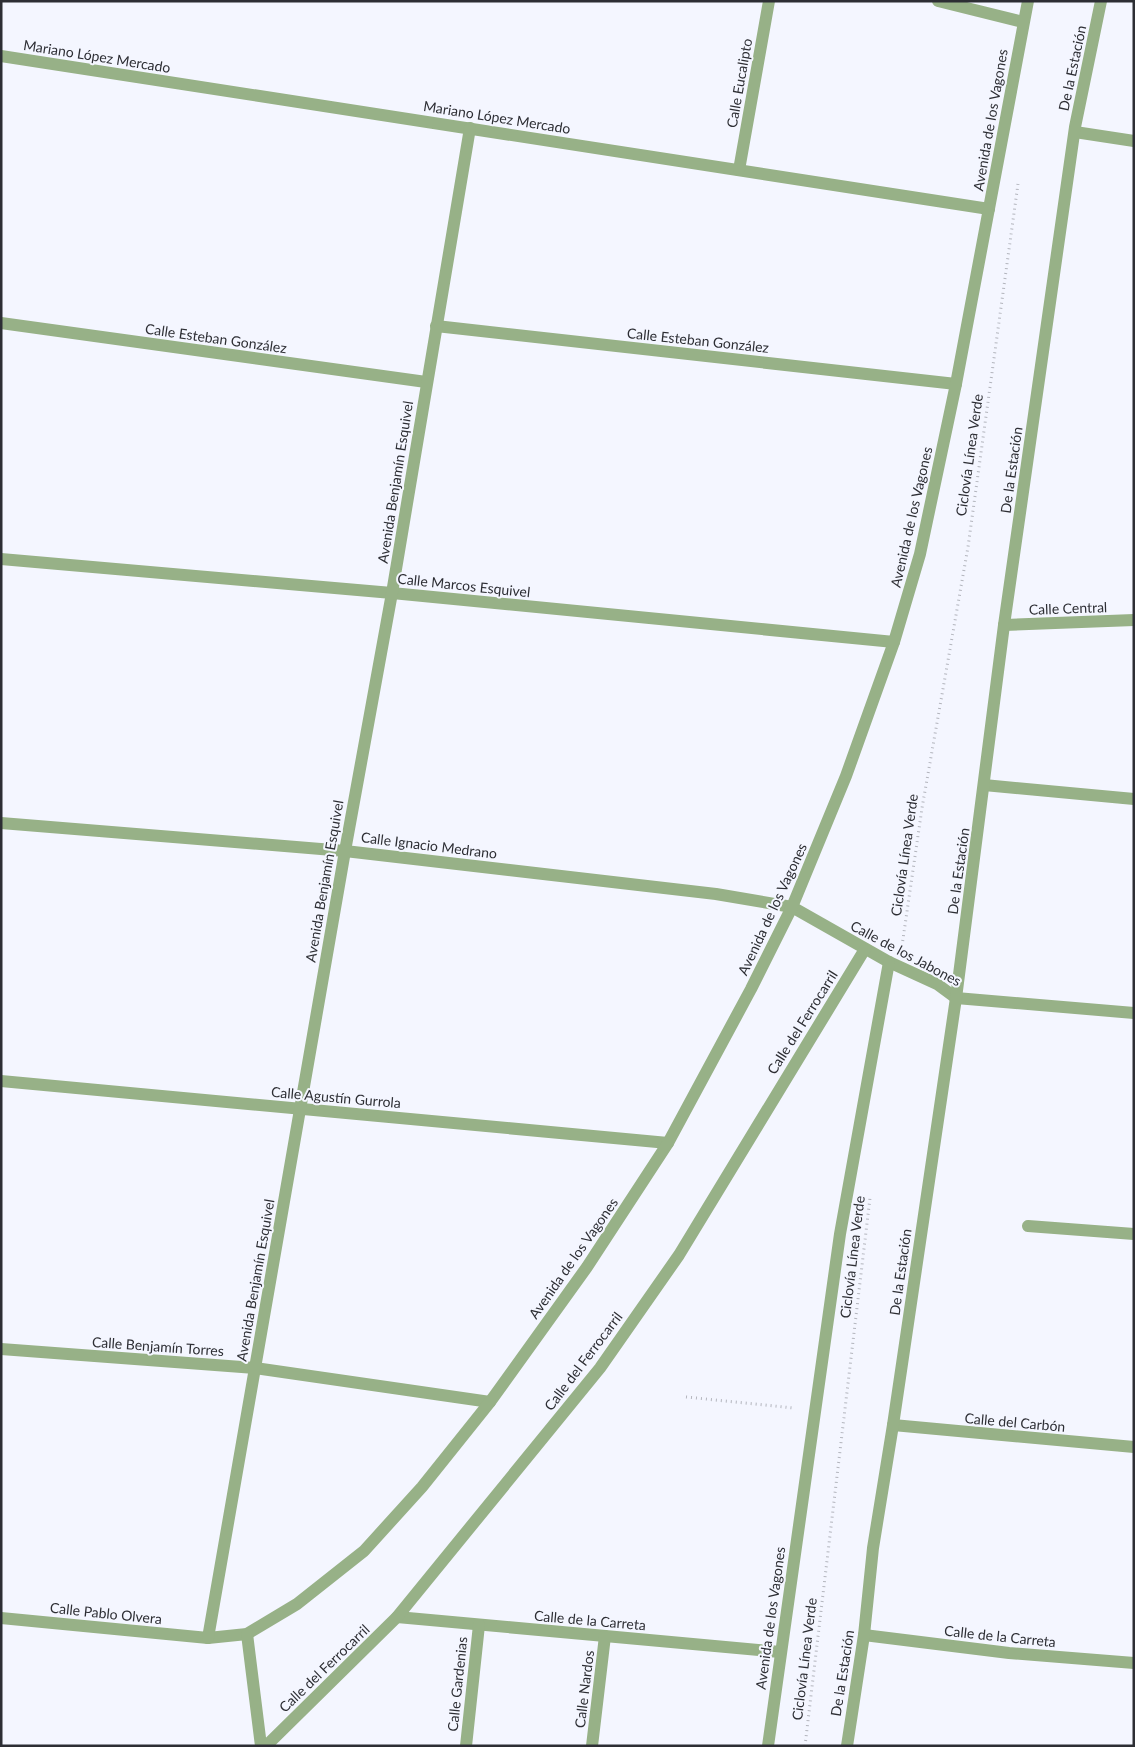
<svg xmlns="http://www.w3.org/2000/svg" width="1135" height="1747" font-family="Lato,sans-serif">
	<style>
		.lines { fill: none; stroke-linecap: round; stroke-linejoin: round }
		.path { stroke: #b3b5bd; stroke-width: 3; stroke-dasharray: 1 4; stroke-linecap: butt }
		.minor { stroke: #97b187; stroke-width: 12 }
		.labels { text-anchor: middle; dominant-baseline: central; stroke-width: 4; stroke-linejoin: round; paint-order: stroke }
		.street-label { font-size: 14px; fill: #2d2e34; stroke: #f4f6ff }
	</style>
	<rect width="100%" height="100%" fill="#f4f6ff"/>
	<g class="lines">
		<!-- path -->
		<g class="path">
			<polyline points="902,946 922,808 968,547 1018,184"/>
			<polyline points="686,1397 794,1408"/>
			<polyline points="805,1746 870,1198"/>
		</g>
		<!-- minor -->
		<g class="minor">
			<polyline points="938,1 1023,22"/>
			<polyline points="1,56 989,209"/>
			<polyline points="1075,132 1134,141"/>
			<polyline points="739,170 769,1"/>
			<polyline points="1,323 426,382"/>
			<polyline points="436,326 956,384"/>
			<polyline points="1,559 392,593 894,642"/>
			<polyline points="1004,625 1134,620"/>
			<polyline points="984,785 1134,799"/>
			<polyline points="1,823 345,851 716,894 792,907 889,962 937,984 956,998 1134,1013"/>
			<polyline points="1,1081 668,1143"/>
			<polyline points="1028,1226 1134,1234"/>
			<polyline points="1,1349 255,1368 490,1402"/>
			<polyline points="893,1425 1134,1447"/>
			<polyline points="397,1617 780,1652"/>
			<polyline points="1,1618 208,1638 247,1634 297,1604 364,1551 422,1487 490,1402 587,1267 668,1143 751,989 792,907 846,776 894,642 920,554 956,384 1028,1"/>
			<polyline points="247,1634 261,1746"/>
			<polyline points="864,1635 1009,1653 1134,1663"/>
			<polyline points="208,1638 345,851 392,593 470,128"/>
			<polyline points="266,1746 397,1617 600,1368 679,1255 865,949"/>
			<polyline points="466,1746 479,1625"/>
			<polyline points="592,1746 605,1636"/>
			<polyline points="768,1746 840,1234 889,962"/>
			<polyline points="847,1746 864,1635 873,1548 893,1425 956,998 1004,625 1075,127 1101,1"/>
		</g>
	</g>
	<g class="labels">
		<!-- street labels -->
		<g class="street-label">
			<text transform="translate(97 56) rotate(9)">Mariano López Mercado</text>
			<text transform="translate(1072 68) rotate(-78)">De la Estación</text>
			<text transform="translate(739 83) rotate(-80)">Calle Eucalipto</text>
			<text transform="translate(497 117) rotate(9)">Mariano López Mercado</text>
			<text transform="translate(990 120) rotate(-80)">Avenida de los Vagones</text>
			<text transform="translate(216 338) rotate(8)">Calle Esteban González</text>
			<text transform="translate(698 340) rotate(6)">Calle Esteban González</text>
			<text transform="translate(969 455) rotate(-82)">Ciclovía Línea Verde</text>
			<text transform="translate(1011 470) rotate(-82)">De la Estación</text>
			<text transform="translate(395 482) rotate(-81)">Avenida Benjamín Esquivel</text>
			<text transform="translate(911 517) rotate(-77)">Avenida de los Vagones</text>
			<text transform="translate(464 585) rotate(6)">Calle Marcos Esquivel</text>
			<text transform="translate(1068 608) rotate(-2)">Calle Central</text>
			<text transform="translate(429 845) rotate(7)">Calle Ignacio Medrano</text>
			<text transform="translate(904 855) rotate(-82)">Ciclovía Línea Verde</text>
			<text transform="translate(958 871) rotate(-82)">De la Estación</text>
			<text transform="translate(324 881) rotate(-80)">Avenida Benjamín Esquivel</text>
			<text transform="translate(772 909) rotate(-65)">Avenida de los Vagones</text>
			<text transform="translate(906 953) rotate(28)">Calle de los Jabones</text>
			<text transform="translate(802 1022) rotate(-58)">Calle del Ferrocarril</text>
			<text transform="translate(336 1097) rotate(5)">Calle Agustín Gurrola</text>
			<text transform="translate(852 1257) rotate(-83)">Ciclovía Línea Verde</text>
			<text transform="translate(573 1258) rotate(-55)">Avenida de los Vagones</text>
			<text transform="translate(900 1272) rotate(-82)">De la Estación</text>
			<text transform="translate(255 1280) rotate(-80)">Avenida Benjamín Esquivel</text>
			<text transform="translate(158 1346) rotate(4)">Calle Benjamín Torres</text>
			<text transform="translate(583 1361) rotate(-53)">Calle del Ferrocarril</text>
			<text transform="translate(1015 1422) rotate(5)">Calle del Carbón</text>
			<text transform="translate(106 1613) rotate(6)">Calle Pablo Olvera</text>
			<text transform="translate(770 1618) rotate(-82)">Avenida de los Vagones</text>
			<text transform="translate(590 1620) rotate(5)">Calle de la Carreta</text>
			<text transform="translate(1000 1636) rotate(6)">Calle de la Carreta</text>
			<text transform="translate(804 1659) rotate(-83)">Ciclovía Línea Verde</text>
			<text transform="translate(324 1668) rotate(-44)">Calle del Ferrocarril</text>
			<text transform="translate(842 1673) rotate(-81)">De la Estación</text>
			<text transform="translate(457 1684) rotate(-84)">Calle Gardenias</text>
			<text transform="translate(584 1689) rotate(-83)">Calle Nardos</text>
		</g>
	</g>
	<!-- border -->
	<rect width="1135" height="1747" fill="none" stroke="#2d2e34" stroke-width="5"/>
</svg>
